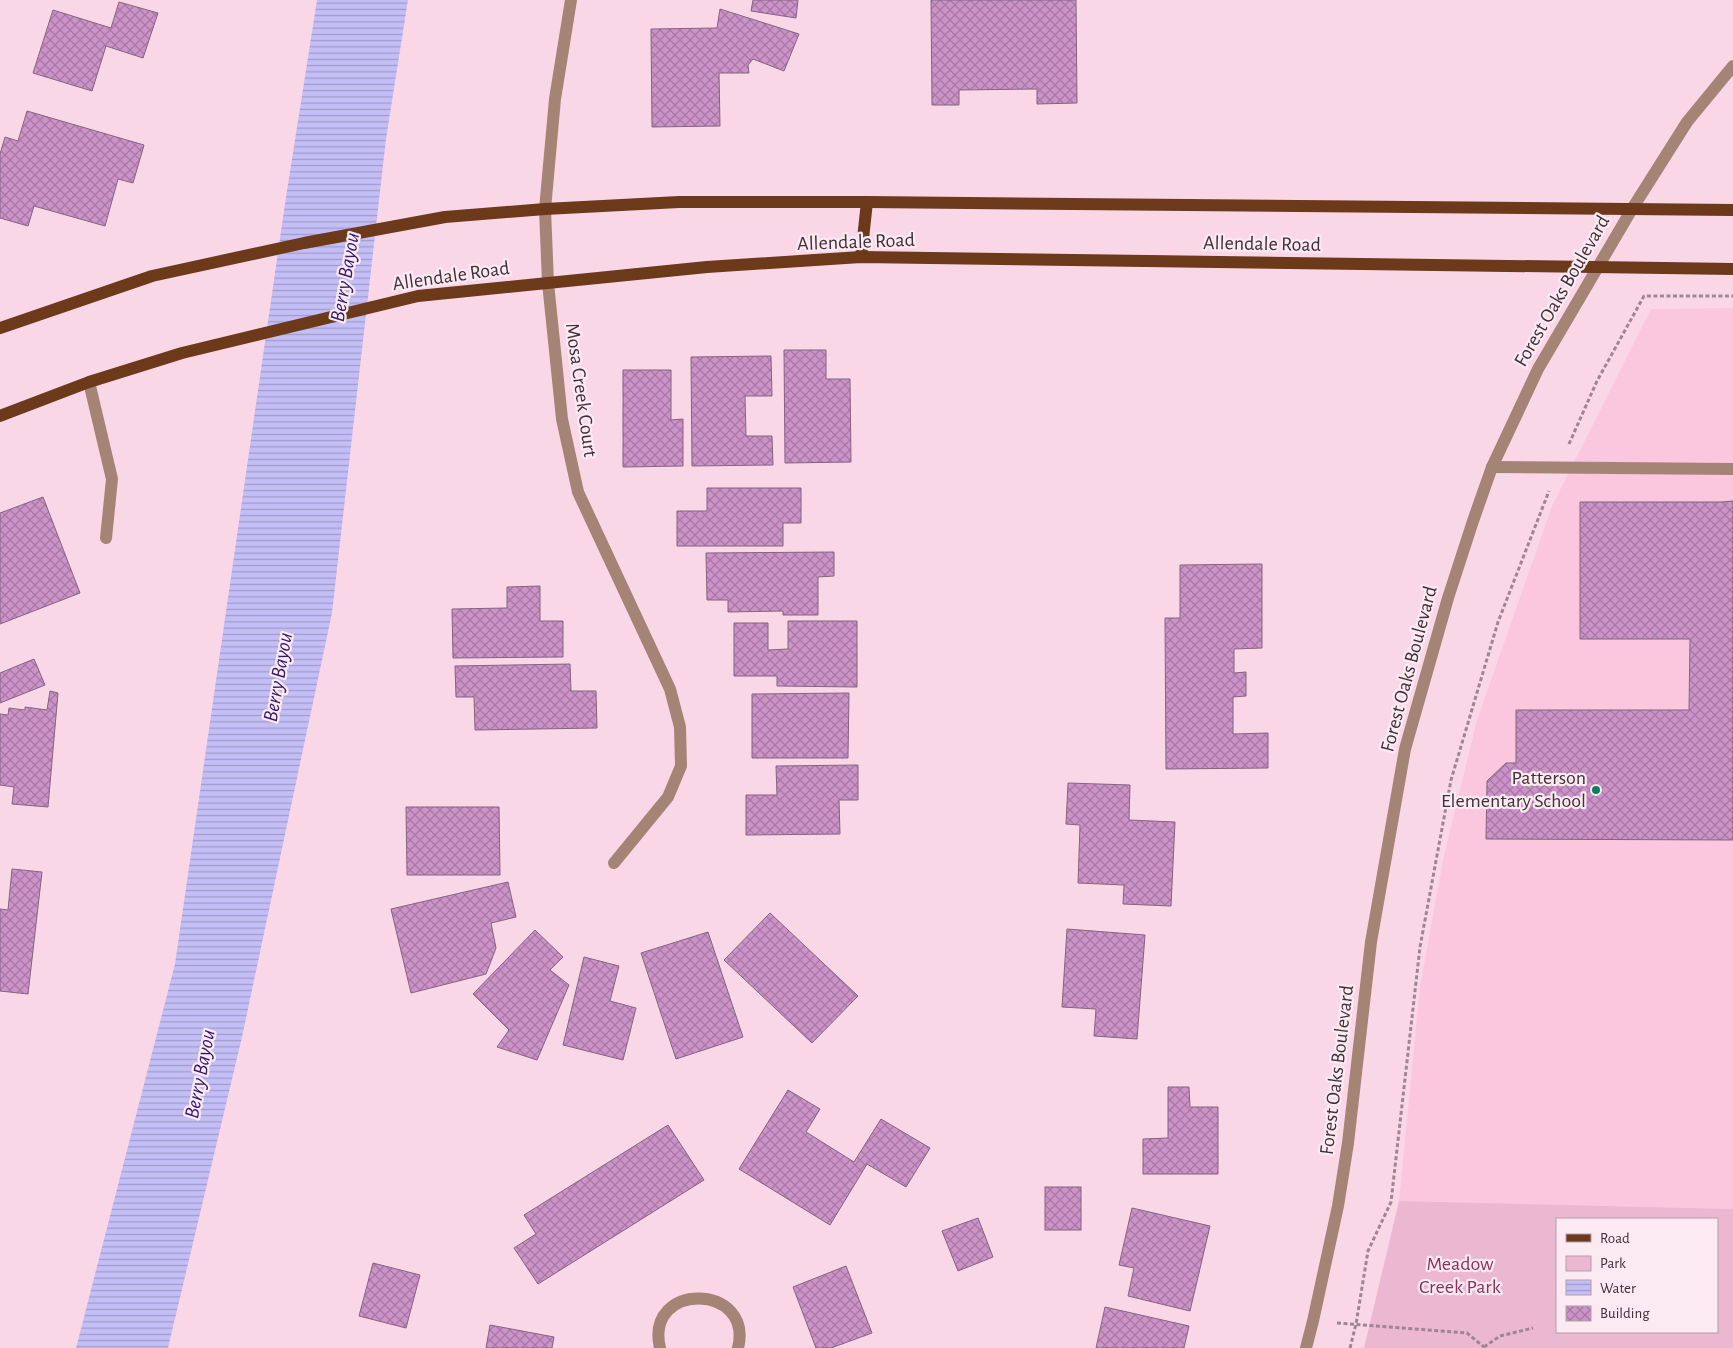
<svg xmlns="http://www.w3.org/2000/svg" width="1733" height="1348" font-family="'Alegreya Sans',sans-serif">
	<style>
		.built { fill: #fac7df }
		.park { fill: #ecb7d0; fill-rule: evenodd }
		.water { fill: url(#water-rules) }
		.building { fill: url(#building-cross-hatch); stroke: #826580 }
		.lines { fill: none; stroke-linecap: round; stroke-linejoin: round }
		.path { stroke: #9f8591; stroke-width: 3; stroke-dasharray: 4 2.5; stroke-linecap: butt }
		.minor { stroke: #a48575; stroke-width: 12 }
		.major { stroke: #6c391b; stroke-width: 12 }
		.poi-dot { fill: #008263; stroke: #fceaf2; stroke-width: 2 }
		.labels { text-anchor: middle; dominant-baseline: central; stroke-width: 4.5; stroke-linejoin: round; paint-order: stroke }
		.street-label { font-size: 20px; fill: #402f37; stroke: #fceaf2 }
		.poi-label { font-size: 20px; fill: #402f37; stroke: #fceaf2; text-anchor: end }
		.park-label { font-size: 20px; fill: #883262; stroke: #fceaf2 }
		.water-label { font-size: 21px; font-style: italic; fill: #301a69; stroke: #fceaf2 }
	</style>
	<defs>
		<pattern id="water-rules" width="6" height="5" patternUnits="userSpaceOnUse" patternTransform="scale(1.25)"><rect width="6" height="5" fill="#c4bef7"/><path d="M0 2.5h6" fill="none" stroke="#a19bc9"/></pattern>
		<pattern id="building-cross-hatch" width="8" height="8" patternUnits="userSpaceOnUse" patternTransform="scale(1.25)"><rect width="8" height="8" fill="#cc93c8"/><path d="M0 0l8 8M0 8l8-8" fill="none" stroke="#a778a3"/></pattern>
	</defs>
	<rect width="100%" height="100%" fill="#fad7e7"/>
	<!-- built -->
	<polygon class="built" points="1733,308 1733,1209 1399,1201 1420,987 1443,860 1477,720 1552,506 1651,309"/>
	<!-- park -->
	<path class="park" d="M1399,1201l334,8v139h-369zM1717,1219v113h-160v-113z"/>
	<!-- water -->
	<polygon class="water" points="317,0 408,0 386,139 332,613 242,1037 168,1348 76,1348 175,964 286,197"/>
	<!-- building -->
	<g class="building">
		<polygon points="753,0 798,0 796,18 751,11"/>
		<polygon points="931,0 1076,0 1077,103 1037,104 1037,89 959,90 959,105 932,105"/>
		<polygon points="119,2 158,13 143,58 106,46 92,91 33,73 53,10 111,28"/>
		<polygon points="720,9 799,34 784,71 753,59 748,65 749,73 719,73 720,126 652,127 651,29 717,28"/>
		<polygon points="27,111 144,145 133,183 118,179 105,226 34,206 28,226 0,218 0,154 5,137 18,141"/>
		<polygon points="784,350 826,350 826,379 850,379 851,462 785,463"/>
		<polygon points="771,356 772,396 745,396 746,436 772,436 773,465 692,466 691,357"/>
		<polygon points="623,370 671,370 671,420 683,419 683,466 623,467"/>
		<polygon points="707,488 801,488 801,523 783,523 783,546 677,546 677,511 707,511"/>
		<polygon points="43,497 80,593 0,624 0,513"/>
		<polygon points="1733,501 1733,840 1486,839 1487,781 1506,763 1516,763 1516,710 1689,710 1690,639 1580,639 1580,502 1721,502"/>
		<polygon points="834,552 834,576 818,577 818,615 783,615 783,611 728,612 728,600 707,600 706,553"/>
		<polygon points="1262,564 1262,648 1234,649 1234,673 1246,672 1246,696 1233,697 1233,734 1268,733 1268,768 1166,769 1165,618 1180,618 1180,565"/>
		<polygon points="540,586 540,621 563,621 563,657 453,658 452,609 507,608 507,587"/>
		<polygon points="788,621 857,621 857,687 777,686 777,676 734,676 734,623 768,623 768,650 788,649"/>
		<polygon points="34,659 45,685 0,703 0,673"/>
		<polygon points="570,664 571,691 596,691 597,728 475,730 474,697 456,697 455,666"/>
		<polygon points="50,691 58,693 48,807 12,804 14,787 0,785 0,714 8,715 9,708 25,710 25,707 47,710"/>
		<polygon points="849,693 848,758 752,758 752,694"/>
		<polygon points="858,765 858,800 839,800 840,834 746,835 746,795 777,795 776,766"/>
		<polygon points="1068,783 1130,785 1129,820 1175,822 1171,906 1123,904 1124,885 1078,883 1080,825 1066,824"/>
		<polygon points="406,807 499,807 500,875 407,875"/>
		<polygon points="12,869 42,872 28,994 0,991 0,909 8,910"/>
		<polygon points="508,882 516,917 491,923 496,948 486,974 411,993 391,909"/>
		<polygon points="770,913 858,996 812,1043 724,960"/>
		<polygon points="1067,929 1145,935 1137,1039 1094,1036 1096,1009 1062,1007"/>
		<polygon points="535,930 563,957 550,970 569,985 537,1060 497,1047 509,1030 473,994"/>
		<polygon points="708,932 743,1037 676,1059 641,953"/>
		<polygon points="584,957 619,966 610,1001 636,1008 623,1060 563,1045"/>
		<polygon points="1168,1087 1189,1087 1190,1107 1218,1107 1218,1174 1143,1174 1143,1139 1168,1138"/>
		<polygon points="788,1090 820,1109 806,1132 854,1162 881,1119 930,1148 906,1187 867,1164 830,1225 739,1169"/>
		<polygon points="668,1125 704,1180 538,1284 514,1248 536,1234 524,1215"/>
		<rect x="1045" y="1187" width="36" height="43"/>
		<polygon points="1132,1208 1210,1226 1190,1311 1128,1296 1134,1268 1119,1265"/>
		<polygon points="978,1218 993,1257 958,1271 942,1231"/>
		<polygon points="373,1263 420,1275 406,1328 359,1316"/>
		<polygon points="846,1266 872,1333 831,1348 816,1348 793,1287"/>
		<polygon points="1105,1307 1189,1326 1184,1348 1096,1348"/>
		<polygon points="490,1325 554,1337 552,1348 486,1348"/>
	</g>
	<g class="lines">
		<!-- path -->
		<g class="path">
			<polyline points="1569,444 1597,381 1644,296 1733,296"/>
			<polyline points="1337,1323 1467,1333 1484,1347"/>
			<polyline points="1484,1347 1500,1336 1533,1328"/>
			<polyline points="1350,1348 1356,1324 1368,1251 1391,1202 1420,947 1451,780 1498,622 1549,491"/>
		</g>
		<!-- minor -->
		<g class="minor">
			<polyline points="571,0 555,99 545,209 548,283 562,419 578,492 670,689 680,727 681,766 668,797 614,863"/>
			<polyline points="89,382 112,479 106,538"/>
			<polyline points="1492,467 1733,469"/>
			<path d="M660,1348c-16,-67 94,-65 78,0"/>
			<polyline points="1306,1348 1313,1321 1338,1206 1348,1143 1371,942 1405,749 1448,598 1473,521 1492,467 1538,369 1632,209 1687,122 1733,66"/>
		</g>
		<!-- major -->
		<g class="major">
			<polyline points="861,257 867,202"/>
			<polyline points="0,328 152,276 304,243 445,217 545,209 679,202 867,202 1733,210"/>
			<polyline points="0,416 89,382 182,353 418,296 707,267 861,257 1733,269"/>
		</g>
	</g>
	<!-- markers -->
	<circle class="poi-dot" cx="1596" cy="790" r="5"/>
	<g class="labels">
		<!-- street labels -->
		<g class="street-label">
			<text transform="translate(856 242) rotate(-2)">Allendale Road</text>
			<text transform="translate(1262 244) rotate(1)">Allendale Road</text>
			<text transform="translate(451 276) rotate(-8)">Allendale Road</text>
			<text transform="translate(1562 291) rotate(-60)">Forest Oaks Boulevard</text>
			<text transform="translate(581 390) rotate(82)">Mosa Creek Court</text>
			<text transform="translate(1409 669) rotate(-75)">Forest Oaks Boulevard</text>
			<text transform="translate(1337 1070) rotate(-83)">Forest Oaks Boulevard</text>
		</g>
		<!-- poi labels -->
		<g class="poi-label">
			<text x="1586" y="778">Patterson<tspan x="1586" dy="23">Elementary School</tspan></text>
		</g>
		<!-- park labels -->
		<g class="park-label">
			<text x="1460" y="1264">Meadow<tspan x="1460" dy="23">Creek Park</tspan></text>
		</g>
		<!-- water labels -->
		<g class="water-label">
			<text transform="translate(345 277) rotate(-80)">Berry Bayou</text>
			<text transform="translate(278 677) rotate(-80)">Berry Bayou</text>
			<text transform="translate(200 1074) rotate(-79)">Berry Bayou</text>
		</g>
	</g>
	<!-- legend -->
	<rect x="1556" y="1218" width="162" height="115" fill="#fceaf2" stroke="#b19fa7"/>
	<rect x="1566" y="1234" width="25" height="8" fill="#6c391b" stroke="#b19fa7"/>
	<text x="1600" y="1243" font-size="15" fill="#402f37">Road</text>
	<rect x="1566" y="1256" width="25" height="15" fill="#ecb7d0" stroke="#b19fa7"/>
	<text x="1600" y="1268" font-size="15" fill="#402f37">Park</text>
	<rect x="1566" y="1280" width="25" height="15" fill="url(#water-rules)" stroke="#b19fa7"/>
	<text x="1600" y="1293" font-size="15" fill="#402f37">Water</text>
	<rect x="1566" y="1306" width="25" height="15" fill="url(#building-cross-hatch)" stroke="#b19fa7"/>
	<text x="1600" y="1318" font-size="15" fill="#402f37">Building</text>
</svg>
